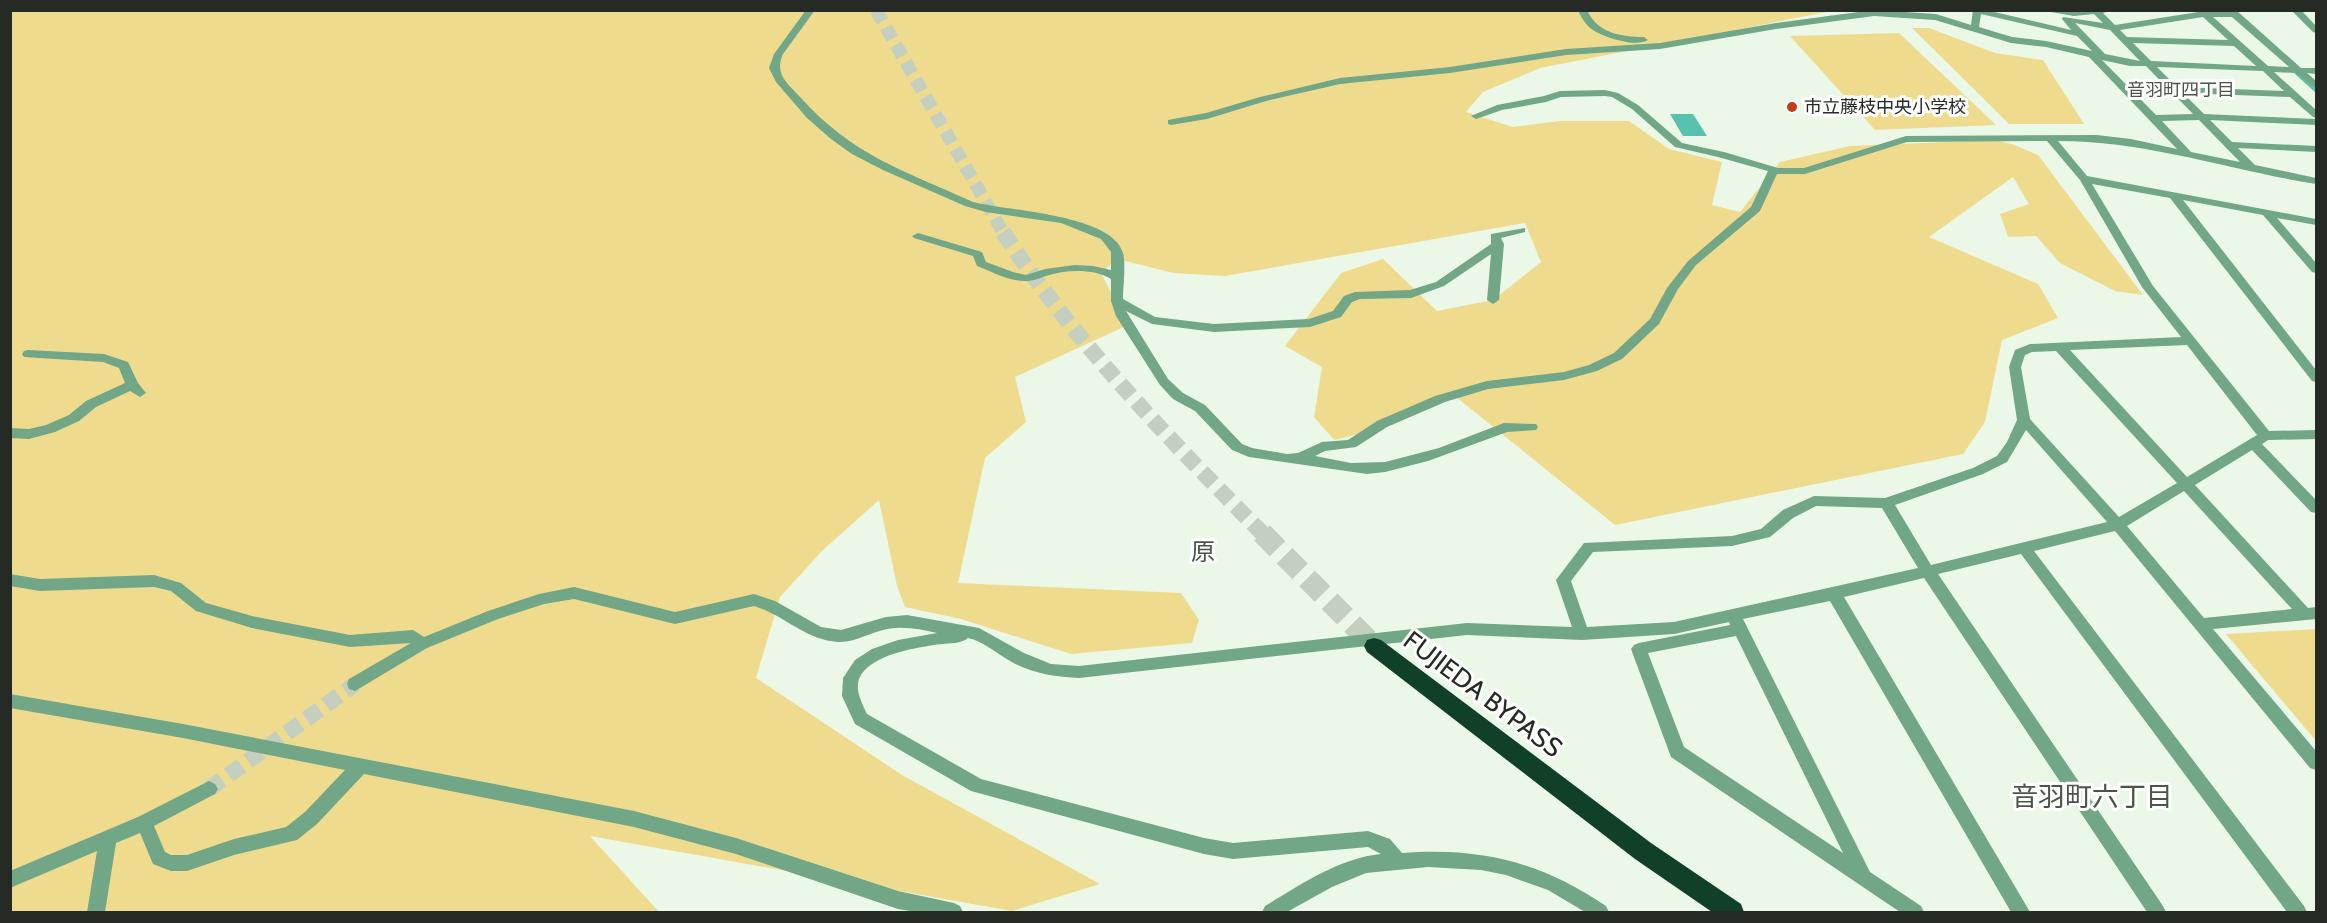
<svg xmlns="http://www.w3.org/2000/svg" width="2327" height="923" font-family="Cabin,'Noto Sans JP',sans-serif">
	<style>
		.green { fill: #efdb8e }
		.water { fill: #56c1ac }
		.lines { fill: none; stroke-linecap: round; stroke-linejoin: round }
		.stream { stroke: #56c1ac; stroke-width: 3 }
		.minor-tunnel { stroke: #c4cfc0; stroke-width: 16; stroke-dasharray: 16 8; stroke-linecap: butt }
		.highway-tunnel-far2 { stroke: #c4cfc0; stroke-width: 13; stroke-dasharray: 13 7; stroke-linecap: butt }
		.highway-tunnel-far1 { stroke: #c4cfc0; stroke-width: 16; stroke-dasharray: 16 8; stroke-linecap: butt }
		.highway-tunnel { stroke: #c4cfc0; stroke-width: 22; stroke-dasharray: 22 10; stroke-linecap: butt }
		.minor { fill: #71a686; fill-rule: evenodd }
		.highway { fill: #114028; fill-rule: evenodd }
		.poi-dot { fill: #c43a1e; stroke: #fff; stroke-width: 2 }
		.labels { text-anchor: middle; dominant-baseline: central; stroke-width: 6; stroke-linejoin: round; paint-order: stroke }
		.far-neighbourhood-label { font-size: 18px; fill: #4b5547; stroke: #fff }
		.far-poi-label { font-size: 18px; fill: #262a24; stroke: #fff; text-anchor: start }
		.quarter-label { font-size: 24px; fill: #4b5547; stroke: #fff }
		.near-street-label { font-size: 26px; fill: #262a24; stroke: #fff }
		.near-neighbourhood-label { font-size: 27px; fill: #4b5547; stroke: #fff }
	</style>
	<rect width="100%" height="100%" fill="#ebf8e7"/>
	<!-- green -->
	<g class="green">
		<polygon points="10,11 1825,11 1827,12 1540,68 1483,92 1466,112 1513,127 1560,121 1629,121 1669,149 1722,162 1712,205 1740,212 1780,162 1850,146 1993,140 2012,144 2038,155 2143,295 2115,291 2060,263 2036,236 2008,237 2000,214 2029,204 2013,177 1929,237 2038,284 2058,318 2002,340 1985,422 1963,454 1615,525 1451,393 1363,433 1334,440 1314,417 1322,367 1285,346 1341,273 1383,259 1437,311 1493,300 1541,262 1525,223 1225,276 1173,273 1117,259 1101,273 1128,325 1015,377 1026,422 985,458 958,583 1181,593 1199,620 1192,643 1071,654 961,619 905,607 897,586 879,500 822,551 780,597 756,678 902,775 1100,884 1012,911 590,836 659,912 11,912"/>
		<polygon points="1912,28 1929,28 1995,53 2043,60 2084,124 2009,124"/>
		<polygon points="1899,33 1996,125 1875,130 1790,36"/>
		<polygon points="2316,629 2316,741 2226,634"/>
	</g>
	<!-- water -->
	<polygon class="water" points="1670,114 1693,114 1707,136 1683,136"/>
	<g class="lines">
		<!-- stream -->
		<polyline class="stream" points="2296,73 2316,91"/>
		<!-- minor-tunnel -->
		<polyline class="minor-tunnel" points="209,789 355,684"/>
		<!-- highway-tunnel-far2 -->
		<polyline class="highway-tunnel-far2" points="876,10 1004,234"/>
		<!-- highway-tunnel-far1 -->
		<path class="highway-tunnel-far1" d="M1003,232c73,112 168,209 261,303"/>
		<!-- highway-tunnel -->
		<polyline class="highway-tunnel" points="1262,533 1374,646"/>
		<!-- minor -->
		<g class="minor">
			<path d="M806,10h9l-32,44c-9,20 4,29 17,43 53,59 103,73 173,105 33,9 139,12 150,51 3,11 0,34 0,46l32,18 59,7 95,-5 24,-8 11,-15 11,-4 55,-2 26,-8 55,-38v-10l34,-6v4l-24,6 3,6 -5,56 -6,4 -6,-4 4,-46 -47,32 -33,12 -51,1 -8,3 -11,15 -31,10 -96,5 -62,-8 -26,-13 42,68 15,14 22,12 37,39 10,4 35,6 11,-1 24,-11 26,-2 29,-19 58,-25 52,-15 77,-9 25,-7 25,-12 36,-34 17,-31 21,-27 63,-54 17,-36 -50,-14 -43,-10 -43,-38 -20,-12 -7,-1 -44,1 -15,5 -44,8 -26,9 -5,-3 26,-11 47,-9 16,-5 45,-1 13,3 20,12 44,38 42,9 54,16h26l102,-32 191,-1 34,4 46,10 -88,-92 -43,-10 -35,-4 -76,-23 -61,-4 -98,13 -116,20 -94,6 -116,18 -110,11 -74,17 -59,18 -36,6 -3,-1v-4l38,-7 54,-16 80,-19 110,-11 116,-18 94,-6 116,-20 97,-13 63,4 35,11 2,-15h13l85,20 -9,-11 1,-2 40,6 -9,-9 -20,2 -35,-6h75l-11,3 12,12 90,-14 31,-1 65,58h15v6l-9,-1 9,8v8l-20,-16 -22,-1 42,38v8l-3,-1 -23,-20 -107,-4 21,21 112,5v6l-106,-5 22,22 84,4v6l-78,-4 17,17 61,13v6c-88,-14 -168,-43 -258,-43l29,35 229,43v6l-39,-7 39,45v10l-4,-1 -49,-57 -80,-15 133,170v12l-4,-1 -142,-183 -78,-14 61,102 116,145 47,-1v9l-48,1 -6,4 54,56v13l-5,-1 -59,-62 -57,35 113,123 8,-1v12l-103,10 103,122v19l-6,-2 -195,-237 -81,20 270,355 3,6h-20l-266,-358 -83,20 225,332 3,6h-19l-223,-334 -80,19 186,315h-19l-181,-311 -87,18 127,253 51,34 3,6h-24l-229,-155 -40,-108 3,-4 5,-2 91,-18 -1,-3 -55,12 -92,6 -115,-5 -388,43c-24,-1 -48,-5 -69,-17 -14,-8 -27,-20 -42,-23 -7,6 -18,5 -26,6 -23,3 -73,10 -83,35 -4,12 3,24 8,35l114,65 223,59 29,5 135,-12 22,8 12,14c79,-6 139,9 204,53l3,6h-24l-37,-22 -42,-15 -25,-5 -53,-3 -62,6 -34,14 -45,25h-25l3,-6c35,-21 74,-48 116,-52l-13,-7 -135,12 -29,-5 -233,-63 -116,-67 -13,-28 1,-18 12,-18 17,-11 26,-9 39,-7c-17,-4 -33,-7 -50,-4 -16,3 -33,14 -49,13 -33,-2 -54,-27 -84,-36l-79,18 -101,-25 -30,5 -46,15 -71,29 -72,43 -6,-2 -2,-5 2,-5 62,-36 -61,4 -98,-19 -56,-17 -25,-20 -17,-4 -114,4 -30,-5v-12l30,5 114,-4 27,8 25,20 46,13 98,19 63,-5 11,7 64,-26 51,-17 35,-7 101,25 79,-18 21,7 46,26 20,3 45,-13 21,-2 72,13 45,25 27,11 28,2 388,-43 105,4 -16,-47 28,-37 148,-7 29,-7 22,-19 31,-14 71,2 88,-30 24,-12 10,-14 10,-22 -8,-53 6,-17 15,-6 151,-7 -39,-50 -62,-107 -33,-39 -140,1 -102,32h-28l-17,37 -64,54 -18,24 -19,35 -37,35 -25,12 -33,9 -76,9 -43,13 -58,25 -31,20 -31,4 -10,5 36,7 34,-1 54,-14 65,-25 32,1 2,3 -2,3 -29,2 -79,29 -43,11 -18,2 -118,-17 -17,-7 -37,-39 -22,-12 -13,-14 -44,-69 -5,-15v-22c-18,-11 -46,-9 -65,-3 -7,2 -12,5 -19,5 -17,1 -34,-9 -50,-15l-4,-10 -59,-18 -2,-2 6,-3 64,19 4,10 27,10 13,3 19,-6 30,-4 18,1 18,4v-18l-10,-13 -40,-16 -75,-11 -21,-6 -82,-36 -31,-16 -21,-15 -24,-21 -31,-36 -7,-14 5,-14zM1981,14l96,22 15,15 -46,-10 -34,-4 -33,-10zM2203,17l25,23 -101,-3 -7,-7zM2213,17h19l57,50 -21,-1zM2075,23l35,7 30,31 -35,-7zM2133,43l101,3 22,20 -105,-5zM2102,60l28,6h16l47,48 -37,1zM2157,67l106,4 21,20 -107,-4zM2199,120l41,42 -49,-10 -29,-31zM2187,345l70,90 -70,42 -117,-127zM2056,351l121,132 -58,34 -89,-98 -9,-52 4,-12 7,-3zM2026,430l81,92 -176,43 -36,-60 88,-31 24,-12zM2184,491l108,118 -88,9 -77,-92zM1816,506l66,2 36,60 -244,54 -87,5 -16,-46 22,-29 139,-6 38,-9 23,-19zM1736,636l107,217 -159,-106 -36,-94z"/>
			<path d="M1578,10h9c10,23 34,27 57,27l4,3c-12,8 -48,-3 -59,-13 -5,-5 -8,-10 -11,-17z"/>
			<polygon points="2291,10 2301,10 2316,26 2316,33 2313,32"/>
			<polygon points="28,350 104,354 128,362 138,383 146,393 140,397 130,391 96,407 79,421 55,432 29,439 10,438 10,428 29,429 46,425 69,415 86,401 125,383 119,368 103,362 24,357 22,354 24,351"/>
			<polygon points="10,694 183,724 634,811 736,838 898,891 954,903 960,906 963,912 916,912 898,909 736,854 634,827 364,774 317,824 297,840 234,855 187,871 171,871 153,864 140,833 116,843 105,912 87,912 97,851 10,888 10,871 138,817 209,781 215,784 218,789 215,794 154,826 165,852 171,855 187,855 234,839 286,827 305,812 345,770 183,738 10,708"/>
		</g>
		<!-- highway -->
		<polygon class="highway" points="1374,638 1381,640 1651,843 1741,904 1744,912 1712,912 1635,859 1367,652 1364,646 1367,640"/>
	</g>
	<!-- markers -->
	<circle class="poi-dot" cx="1792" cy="107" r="6"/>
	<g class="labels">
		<!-- far-neighbourhood labels -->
		<g class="far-neighbourhood-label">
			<text x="2181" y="90">音羽町四丁目</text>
		</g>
		<!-- far-poi labels -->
		<g class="far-poi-label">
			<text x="1804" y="107">市立藤枝中央小学校</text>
		</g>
		<!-- quarter labels -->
		<g class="quarter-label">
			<text x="1203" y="551">原</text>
		</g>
		<!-- near-street labels -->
		<g class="near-street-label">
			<text transform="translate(1483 694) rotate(37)">FUJIEDA BYPASS</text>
		</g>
		<!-- near-neighbourhood labels -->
		<g class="near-neighbourhood-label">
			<text x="2092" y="796">音羽町六丁目</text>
		</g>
	</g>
	<!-- border -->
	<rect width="2327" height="923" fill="none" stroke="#262a24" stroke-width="24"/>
</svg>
